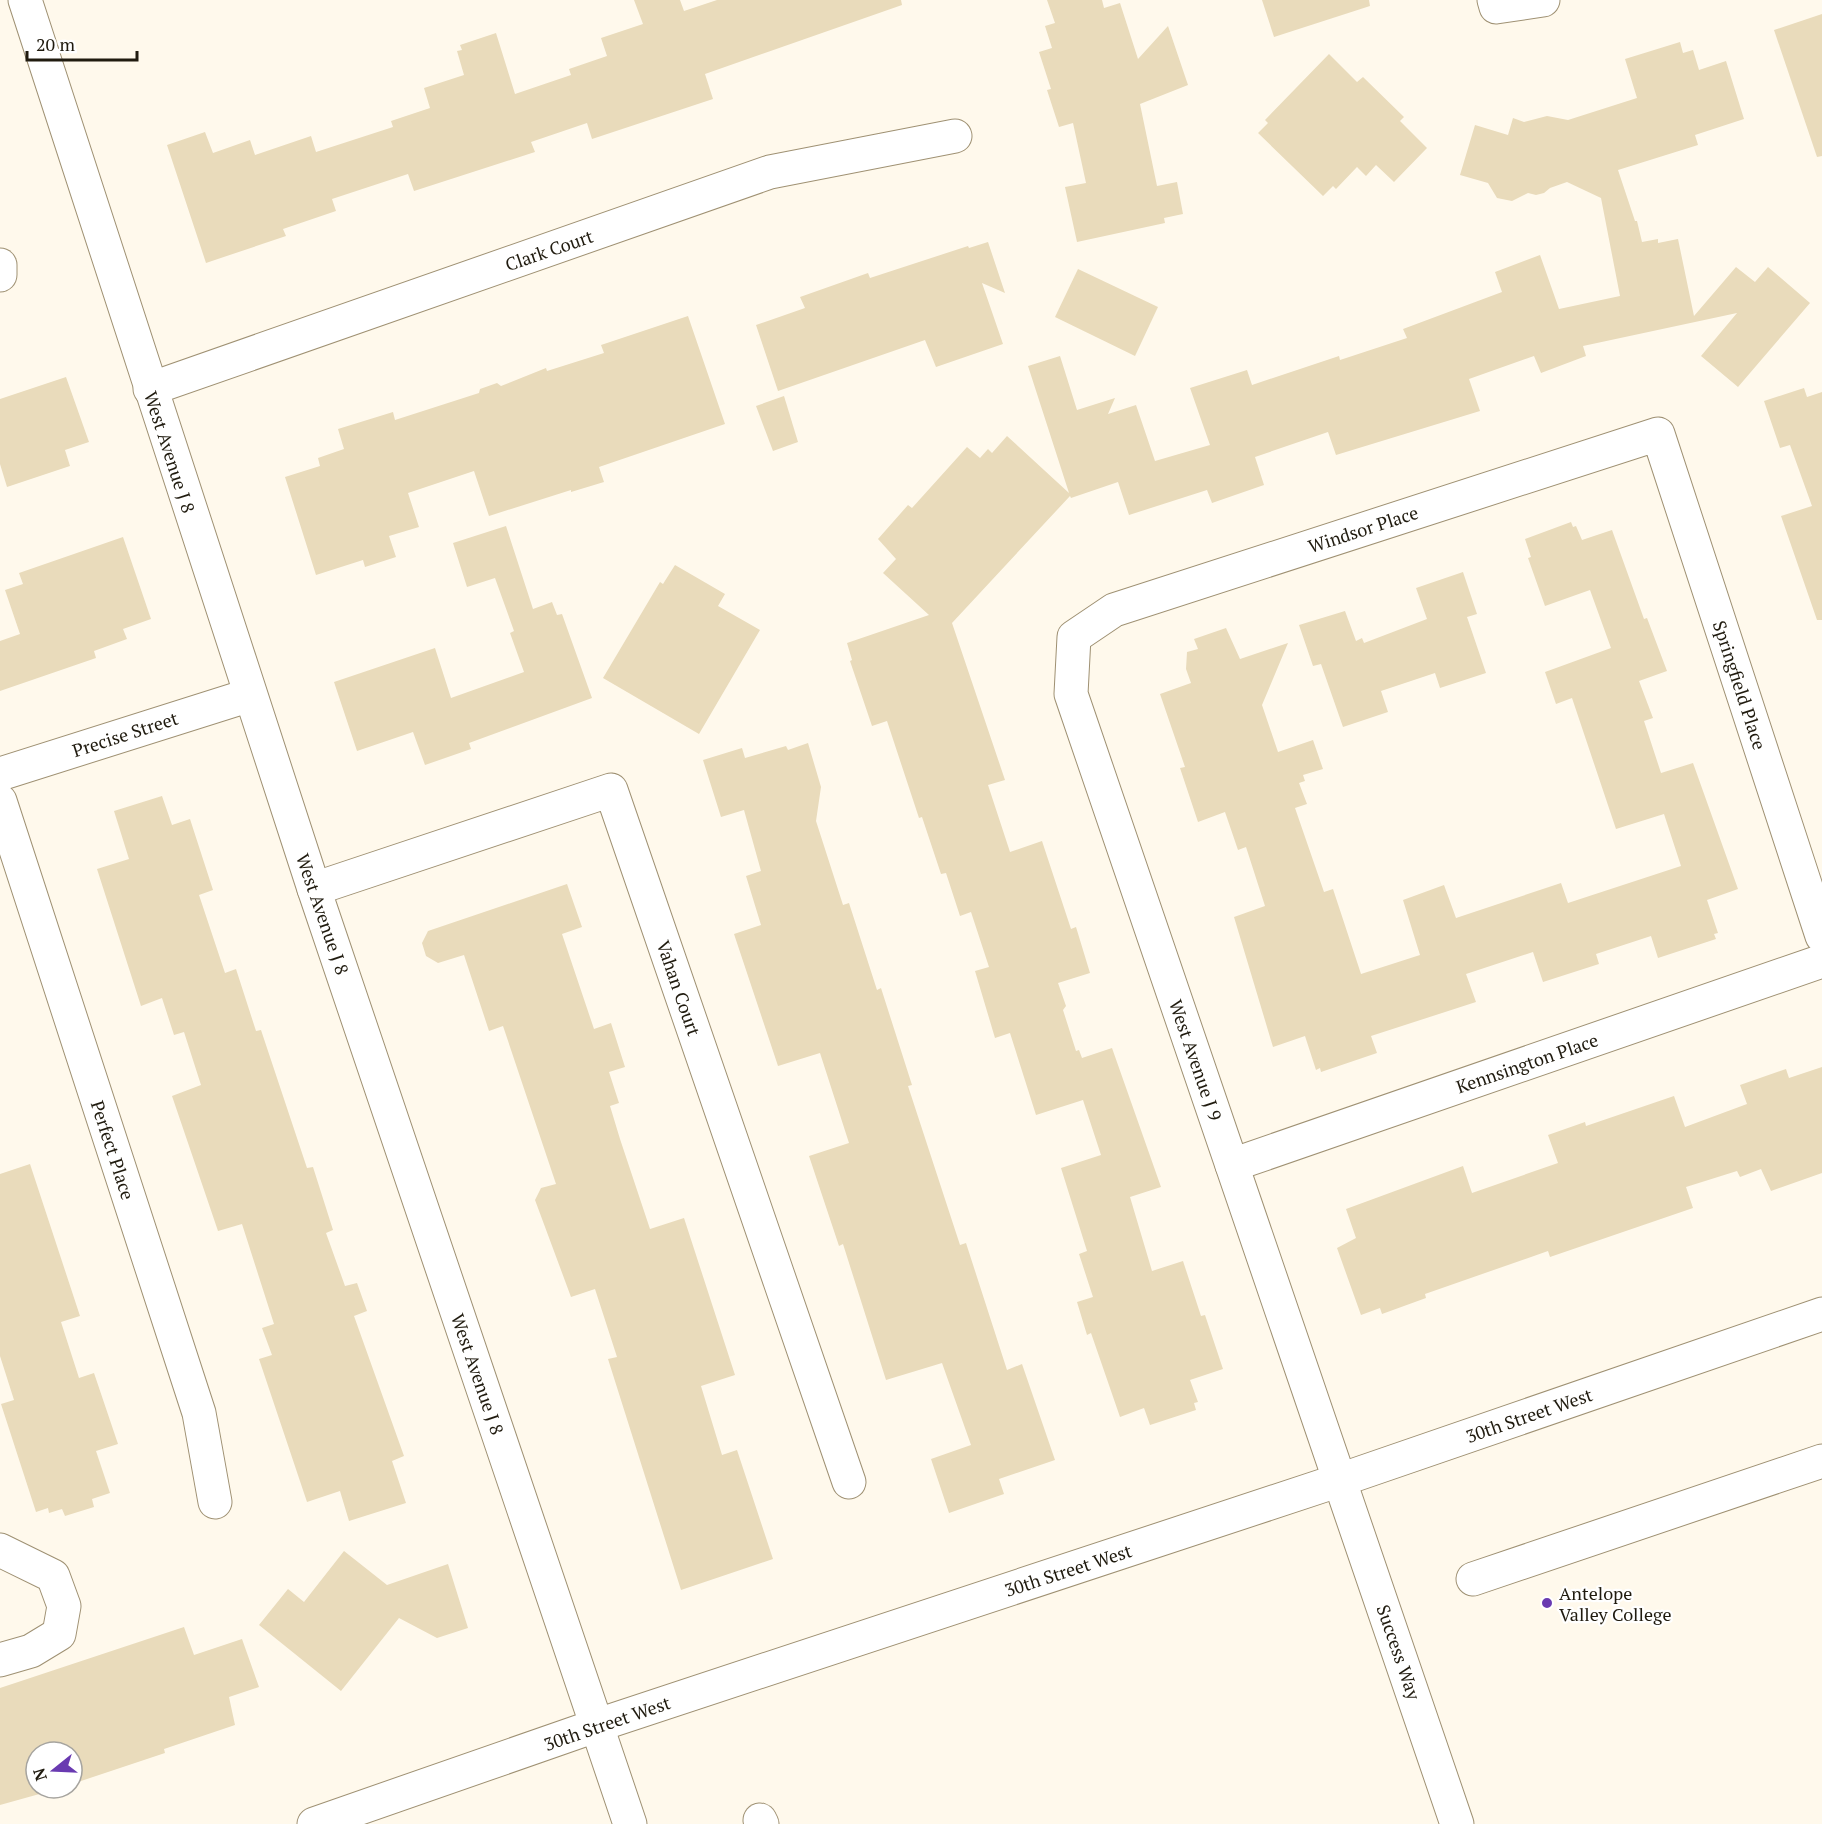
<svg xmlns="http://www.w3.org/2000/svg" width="1822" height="1824" font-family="'PT Serif',serif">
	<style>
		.building { fill: #e9dbbb }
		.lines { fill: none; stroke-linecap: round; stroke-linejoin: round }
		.minor-casing { stroke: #9f9173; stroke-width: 35 }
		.major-casing { stroke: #9f9173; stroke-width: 35 }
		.minor { stroke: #fff; stroke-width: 33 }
		.major { stroke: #fff; stroke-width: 33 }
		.poi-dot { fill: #693ab1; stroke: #fff; stroke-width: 2 }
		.labels { text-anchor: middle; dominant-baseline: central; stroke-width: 4.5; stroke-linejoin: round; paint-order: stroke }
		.street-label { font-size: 18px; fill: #201b0f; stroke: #fff }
		.poi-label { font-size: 18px; fill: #201b0f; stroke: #fff; text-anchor: start }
	</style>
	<rect width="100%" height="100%" fill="#fff9ec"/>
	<!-- building -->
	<g class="building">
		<polygon points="634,0 680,0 684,11 717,0 901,0 902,5 705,74 713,99 592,139 587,123 531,142 535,152 414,191 408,174 332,199 336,211 283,229 286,236 206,263 167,145 205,132 213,153 250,140 255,155 311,136 316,152 393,127 391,121 430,108 424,88 464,75 457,51 462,50 460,45 496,33 515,94 571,75 569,69 607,56 601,38 643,24"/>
		<polygon points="1047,0 1102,0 1104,8 1120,3 1138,59 1168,26 1188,85 1140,104 1157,186 1177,182 1183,214 1164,218 1165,223 1077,242 1065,187 1086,183 1073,123 1059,127 1047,90 1051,89 1039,52 1052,48 1045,26 1055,23"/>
		<polygon points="1262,0 1369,0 1370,6 1274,37"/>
		<polygon points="1822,14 1822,156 1817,157 1774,30"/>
		<polygon points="1680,42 1683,53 1693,50 1699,70 1726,61 1744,119 1695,135 1698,145 1618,170 1635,221 1637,221 1642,242 1658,239 1658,243 1678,239 1694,316 1736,267 1755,282 1768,267 1810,303 1738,387 1701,356 1737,313 1583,346 1586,356 1541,373 1534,356 1469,379 1480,411 1336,455 1328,432 1255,457 1264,485 1212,503 1207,490 1129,515 1118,482 1071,498 1070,496 952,623 1005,780 988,785 1010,852 1042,841 1071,929 1076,927 1090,973 1058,983 1066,1006 1063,1010 1076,1051 1079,1050 1082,1058 1112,1048 1161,1187 1130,1197 1152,1271 1183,1261 1201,1316 1205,1315 1223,1369 1190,1380 1198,1402 1194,1403 1196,1410 1150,1425 1144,1408 1120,1417 1091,1333 1087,1335 1077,1302 1093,1297 1079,1254 1087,1251 1061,1168 1101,1155 1083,1100 1036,1115 1010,1033 995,1038 975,971 989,967 971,912 960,916 946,873 941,874 922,817 919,818 887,721 872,726 850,661 852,660 847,643 929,615 883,573 896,559 878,539 908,505 912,508 967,447 980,458 988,449 992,453 1007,436 1069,493 1028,366 1060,356 1077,410 1115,398 1108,414 1136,405 1155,461 1210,445 1190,388 1247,370 1252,385 1339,356 1340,360 1407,338 1403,329 1502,292 1495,272 1540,255 1559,309 1620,296 1601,198 1567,182 1550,188 1544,193 1536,195 1528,193 1512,201 1497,198 1488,183 1460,175 1475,125 1508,135 1513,118 1524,122 1547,116 1568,120 1637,98 1625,59"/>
		<polygon points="1329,54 1357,82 1363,77 1404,117 1400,121 1427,148 1394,182 1376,165 1366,176 1357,167 1336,189 1333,186 1323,196 1258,133 1268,123 1265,120"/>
		<polygon points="988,242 1005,293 982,283 1003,344 936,367 925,340 778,391 756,325 805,308 800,297 868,273 870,278 968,246 969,248"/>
		<polygon points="1078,269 1158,307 1135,356 1055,317"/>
		<polygon points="688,316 725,424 599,467 604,482 571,492 571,490 489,516 474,471 408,493 419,527 389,536 396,557 365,567 363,560 316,575 285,477 320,466 318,458 344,449 338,429 393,412 395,420 479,393 480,389 497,383 501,386 546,368 547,371 604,353 601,345"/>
		<polygon points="66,377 89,442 65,450 70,466 7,487 0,464 0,399"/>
		<polygon points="1804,388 1807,397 1822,392 1822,620 1817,620 1781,516 1812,506 1790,445 1780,448 1764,401"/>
		<polygon points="784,396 798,442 773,451 756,406"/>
		<polygon points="1571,522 1573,527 1576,526 1582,540 1612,530 1644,619 1647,618 1667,671 1639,681 1653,718 1644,721 1661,773 1693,763 1738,889 1707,900 1718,933 1714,934 1716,939 1658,958 1651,936 1596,954 1599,964 1543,982 1533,952 1466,974 1476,1002 1371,1036 1377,1053 1321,1072 1320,1068 1316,1070 1305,1036 1273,1047 1234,917 1265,906 1246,847 1238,850 1225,812 1198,822 1180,768 1185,767 1160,694 1191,683 1186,669 1187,652 1198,649 1194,639 1226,628 1240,659 1288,643 1262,705 1278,752 1313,740 1323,769 1303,775 1305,781 1299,783 1307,804 1295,808 1324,892 1333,889 1361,974 1420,955 1403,900 1444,885 1456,918 1561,883 1568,903 1681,866 1664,814 1616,829 1572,698 1556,704 1545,672 1611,648 1590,590 1545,606 1528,558 1531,557 1525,539"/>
		<polygon points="506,526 533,609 552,602 557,615 562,614 592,698 469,743 471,749 425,765 413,732 357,751 334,682 435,648 451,698 524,672 510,633 514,631 495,578 467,587 453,543"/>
		<polygon points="123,537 151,619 123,629 127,639 94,651 96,658 0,691 0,641 20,634 5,590 23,584 19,573"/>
		<polygon points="675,565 725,594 718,606 760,630 699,734 603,678 660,582 663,584"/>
		<polygon points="1463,572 1477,614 1467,617 1486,673 1440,688 1435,673 1381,691 1388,712 1343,727 1321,664 1313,666 1299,625 1345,611 1356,641 1362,638 1364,643 1427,619 1416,588"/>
		<polygon points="808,743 821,787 816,821 843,905 849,903 877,990 881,988 912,1085 908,1086 960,1245 966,1243 1007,1370 1022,1364 1055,1460 999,1479 1004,1494 949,1513 931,1459 971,1445 942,1363 886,1380 843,1244 839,1246 809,1156 849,1143 820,1053 778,1066 734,934 761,925 746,876 761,871 744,810 721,817 703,760 742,748 745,758 786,746 788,750"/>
		<polygon points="162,796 172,825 190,819 213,890 199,895 225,973 236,969 256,1031 261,1030 307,1168 313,1167 333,1230 326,1233 345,1286 357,1283 367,1311 354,1316 404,1456 392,1461 406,1503 349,1521 340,1491 307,1502 259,1359 272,1355 262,1328 274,1324 242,1224 218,1231 172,1096 201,1085 184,1032 174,1035 162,998 141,1006 97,869 129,859 114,811"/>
		<polygon points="567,884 582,927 562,934 594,1029 611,1023 625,1067 609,1072 619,1103 610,1106 620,1139 650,1229 684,1218 735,1375 701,1386 722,1455 737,1450 773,1559 681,1590 608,1359 617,1357 595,1289 571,1297 535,1200 541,1188 556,1184 503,1026 489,1031 464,955 438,963 426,956 422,943 428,931"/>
		<polygon points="1822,1067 1822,1173 1771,1191 1761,1169 1740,1177 1737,1171 1686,1187 1693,1208 1550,1257 1548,1251 1425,1294 1426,1298 1382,1314 1380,1308 1361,1315 1337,1248 1356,1238 1346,1209 1463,1166 1472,1193 1558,1163 1548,1135 1585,1122 1586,1126 1674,1096 1685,1127 1747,1104 1740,1085 1786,1069 1789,1078"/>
		<polygon points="30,1164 80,1316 61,1322 79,1378 94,1373 118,1444 96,1451 110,1493 92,1499 94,1507 65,1516 62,1509 49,1513 48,1508 36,1512 1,1404 14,1400 0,1356 0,1174"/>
		<polygon points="344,1551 387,1585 448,1564 468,1628 437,1638 399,1618 341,1691 259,1625 288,1589 304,1602"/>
		<polygon points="184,1627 194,1655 242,1639 259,1687 229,1697 235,1725 164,1749 165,1753 72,1784 72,1752 36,1752 36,1788 61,1788 0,1805 0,1688"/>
	</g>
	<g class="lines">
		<!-- minor casing -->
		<g class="minor-casing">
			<g id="minor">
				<polyline points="25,0 314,889 630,1824"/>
				<polyline points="1494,0 1496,7 1543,0"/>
				<polyline points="0,265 0,275"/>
				<polyline points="150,389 770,172 955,136"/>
				<polyline points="0,774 250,695"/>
				<polyline points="0,801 199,1413 215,1502"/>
				<polyline points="314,889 611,790 849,1482"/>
				<polyline points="1232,1165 1822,961"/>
				<polyline points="0,1550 53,1576 64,1606 59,1634 31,1651 0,1660"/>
				<polyline points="1473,1579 1822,1461"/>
				<polyline points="760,1820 762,1824"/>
				<polyline points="1457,1824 1071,694 1074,637 1114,610 1658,434 1822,936"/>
			</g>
		</g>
		<!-- major casing -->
		<g class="major-casing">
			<polyline id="major" points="314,1824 598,1725 1340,1480 1822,1314"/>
		</g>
		<!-- minor -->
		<use href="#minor" class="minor"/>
		<!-- major -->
		<use href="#major" class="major"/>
	</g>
	<!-- markers -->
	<circle class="poi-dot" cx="1547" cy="1603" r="6"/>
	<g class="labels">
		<!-- street labels -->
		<g class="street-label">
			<text transform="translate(549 250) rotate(-19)">Clark Court</text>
			<text transform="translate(170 452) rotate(72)">West Avenue J 8</text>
			<text transform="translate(1363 529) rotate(-18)">Windsor Place</text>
			<text transform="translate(1740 685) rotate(72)">Springfield Place</text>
			<text transform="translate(125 734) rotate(-18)">Precise Street</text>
			<text transform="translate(323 914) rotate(71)">West Avenue J 8</text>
			<text transform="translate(679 988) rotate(71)">Vahan Court</text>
			<text transform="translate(1196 1060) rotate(71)">West Avenue J 9</text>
			<text transform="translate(1527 1063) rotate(-19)">Kennsington Place</text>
			<text transform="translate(113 1150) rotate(72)">Perfect Place</text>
			<text transform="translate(478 1374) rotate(71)">West Avenue J 8</text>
			<text transform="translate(1529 1415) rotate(-19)">30th Street West</text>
			<text transform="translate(1068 1570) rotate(-18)">30th Street West</text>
			<text transform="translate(1399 1652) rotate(71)">Success Way</text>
			<text transform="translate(607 1723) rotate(-19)">30th Street West</text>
		</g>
		<!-- poi labels -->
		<g class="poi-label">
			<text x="1559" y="1593">Antelope<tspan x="1559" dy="21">Valley College</tspan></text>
		</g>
	</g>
	<!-- north arrow -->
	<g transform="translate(54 1770) rotate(252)"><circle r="28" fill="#ffffff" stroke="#a6a49f" stroke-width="1.5"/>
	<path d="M0-4.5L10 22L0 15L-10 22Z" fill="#693ab1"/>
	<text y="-9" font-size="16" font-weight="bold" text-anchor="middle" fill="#201b0f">N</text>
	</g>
	<!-- scale -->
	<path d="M27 51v9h110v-9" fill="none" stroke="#201b0f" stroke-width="3"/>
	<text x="36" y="51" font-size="18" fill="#201b0f" stroke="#ffffff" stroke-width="4.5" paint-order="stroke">20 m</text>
</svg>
